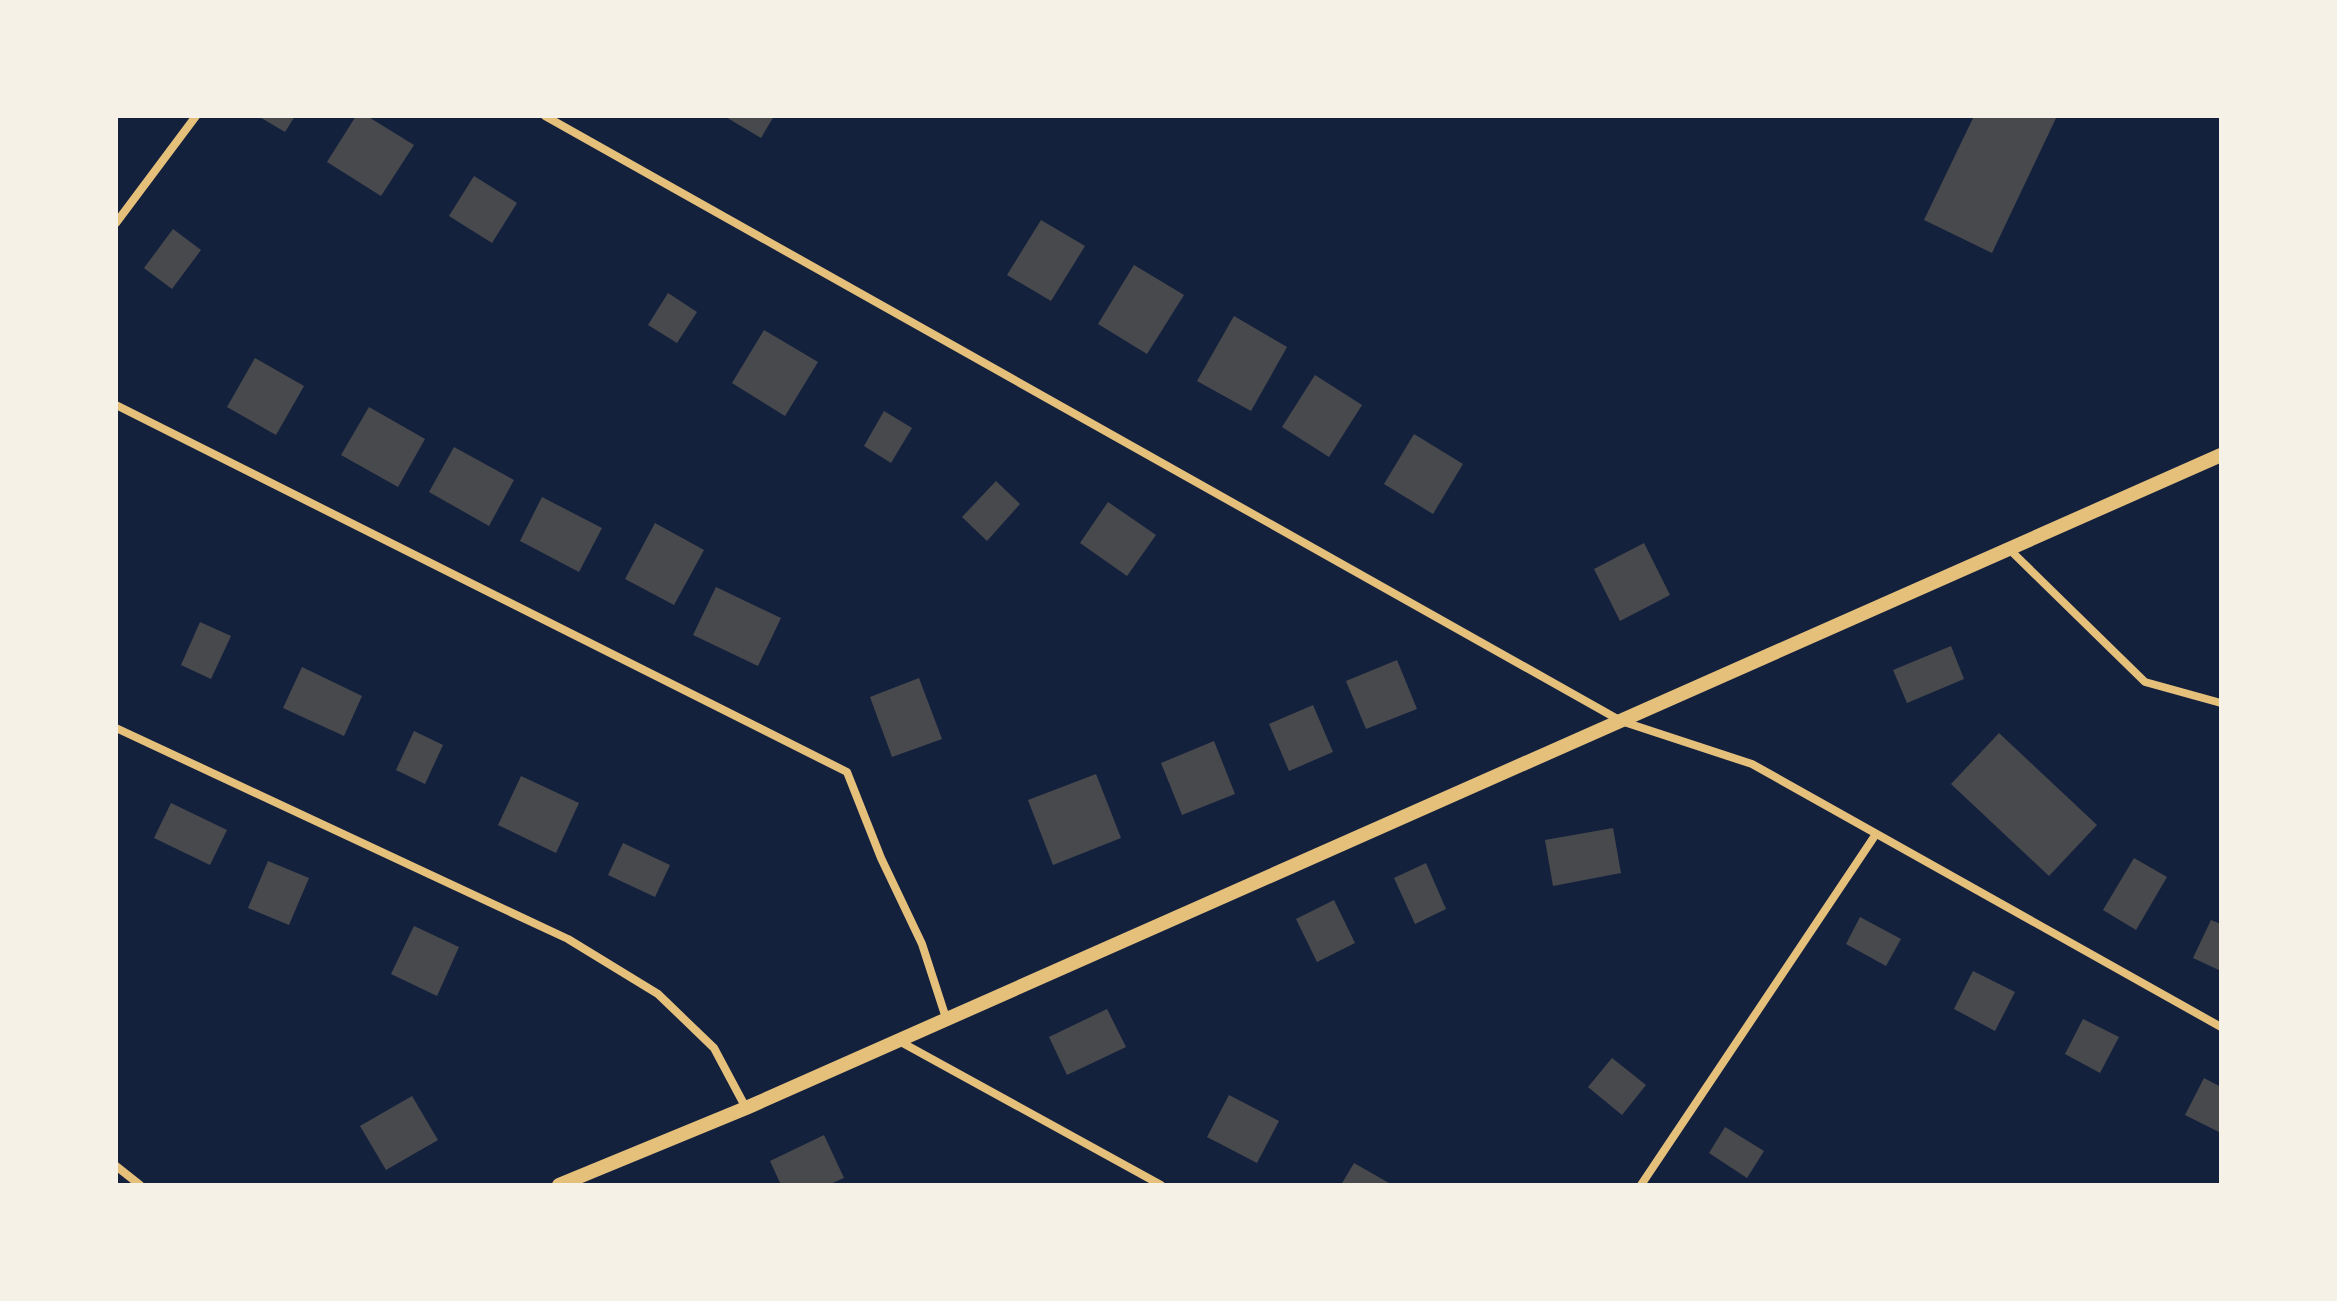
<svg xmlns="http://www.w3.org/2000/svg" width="2337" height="1301" font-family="'Fira Sans Condensed',sans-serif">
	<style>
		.building { fill: #48494c }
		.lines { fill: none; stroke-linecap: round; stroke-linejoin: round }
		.minor { stroke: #e5c07b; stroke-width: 8 }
		.tertiary { stroke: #e5c07b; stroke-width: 14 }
	</style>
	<rect width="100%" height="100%" fill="#14213d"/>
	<!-- building -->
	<g class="building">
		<polygon points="258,116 295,116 285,132"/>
		<polygon points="356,116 367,116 414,145 381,196 327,162"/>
		<polygon points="724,116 774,116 761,138"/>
		<polygon points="1974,116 2057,116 1992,253 1924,220"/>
		<polygon points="474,176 517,203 492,243 449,216"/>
		<polygon points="1041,220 1085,246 1051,301 1007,275"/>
		<polygon points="173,229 201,250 172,289 144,268"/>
		<polygon points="1134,265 1184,295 1147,354 1098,324"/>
		<polygon points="668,293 697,312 677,343 648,325"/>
		<polygon points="1234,316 1287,347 1251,411 1197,381"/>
		<polygon points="764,330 818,362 785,416 732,383"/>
		<polygon points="255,358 304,386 276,435 227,407"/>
		<polygon points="1315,375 1362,405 1329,457 1282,427"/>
		<polygon points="369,407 425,439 398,487 341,455"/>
		<polygon points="884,411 912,428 891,463 864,446"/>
		<polygon points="1414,434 1463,464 1433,514 1384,484"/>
		<polygon points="454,447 514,480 489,526 429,492"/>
		<polygon points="996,481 1020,504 987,541 962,517"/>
		<polygon points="542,497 602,528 579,572 520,541"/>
		<polygon points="1108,502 1156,535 1127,576 1080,543"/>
		<polygon points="655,523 704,550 674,605 625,579"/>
		<polygon points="1644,543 1670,595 1620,621 1594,569"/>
		<polygon points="716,587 781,618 758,666 693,635"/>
		<polygon points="200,622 231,636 211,679 181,665"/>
		<polygon points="1951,646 1964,679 1907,703 1893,670"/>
		<polygon points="1397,660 1417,709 1366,729 1346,681"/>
		<polygon points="302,667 362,696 344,736 283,708"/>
		<polygon points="919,678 942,739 892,757 870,697"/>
		<polygon points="1313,705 1333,752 1289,771 1269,724"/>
		<polygon points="414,731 443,745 425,784 396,770"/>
		<polygon points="1999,733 2097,825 2049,876 1951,784"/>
		<polygon points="1214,741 1235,794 1182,815 1161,763"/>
		<polygon points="1096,774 1121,838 1053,865 1028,800"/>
		<polygon points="521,776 579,803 556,853 498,825"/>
		<polygon points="171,803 227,830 210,865 154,838"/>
		<polygon points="1613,828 1621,873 1553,886 1545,840"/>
		<polygon points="623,843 670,865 655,897 608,875"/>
		<polygon points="2134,858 2167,877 2136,930 2103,910"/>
		<polygon points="268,861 309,878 289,925 248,908"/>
		<polygon points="1426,863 1446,909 1415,924 1394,878"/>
		<polygon points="1334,900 1355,943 1317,962 1296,919"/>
		<polygon points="1860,917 1901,939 1886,966 1846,944"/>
		<polygon points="2211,920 2221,924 2221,971 2193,958"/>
		<polygon points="414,926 459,947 437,996 391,974"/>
		<polygon points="1973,971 2015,992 1995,1031 1954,1009"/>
		<polygon points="1107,1009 1126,1047 1067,1075 1049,1037"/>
		<polygon points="2083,1019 2119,1037 2100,1073 2065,1054"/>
		<polygon points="1612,1058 1646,1085 1622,1115 1588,1087"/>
		<polygon points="2204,1078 2221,1087 2221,1133 2185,1115"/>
		<polygon points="1229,1095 1279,1121 1257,1163 1207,1137"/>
		<polygon points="412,1096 438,1140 386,1170 360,1126"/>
		<polygon points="1725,1127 1764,1151 1747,1178 1709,1153"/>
		<polygon points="824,1135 844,1178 828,1185 781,1185 770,1161"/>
		<polygon points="1354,1163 1389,1183 1388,1185 1341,1185"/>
	</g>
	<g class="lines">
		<!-- minor -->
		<g class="minor">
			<polyline points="545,116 1621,721 1752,764 2221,1027"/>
			<polyline points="116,223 196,116"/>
			<polyline points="116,405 847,772 881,858 922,944 946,1018"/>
			<polyline points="2009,549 2145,682 2221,703"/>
			<polyline points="116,728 568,939 658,994 714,1048 746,1108"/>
			<polyline points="899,1041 1161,1185"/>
			<polyline points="116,1166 140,1185"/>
			<polyline points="1641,1185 1876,834"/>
		</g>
		<!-- tertiary -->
		<polyline class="tertiary" points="559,1185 746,1108 2221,455"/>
	</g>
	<!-- border -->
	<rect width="2337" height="1301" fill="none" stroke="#f6f1e7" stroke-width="236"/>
</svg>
